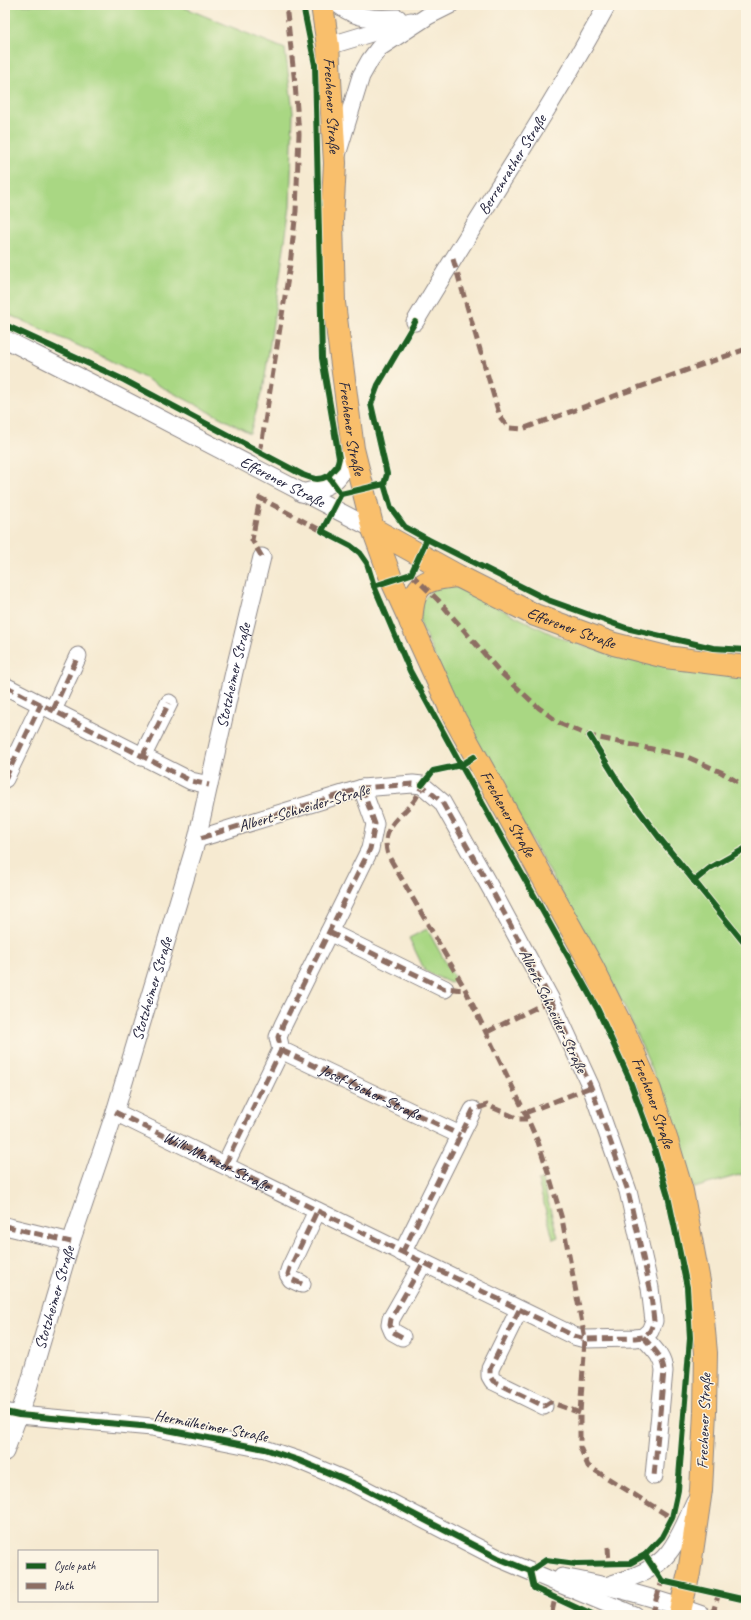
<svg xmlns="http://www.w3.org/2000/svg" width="751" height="1620" font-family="Caveat,sans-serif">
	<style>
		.green { fill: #a9d783; stroke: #667c5f }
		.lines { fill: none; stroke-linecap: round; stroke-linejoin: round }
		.minor-casing { stroke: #8c8686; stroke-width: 19 }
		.major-casing { stroke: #8c8686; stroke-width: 24 }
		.minor { stroke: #fff; stroke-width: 17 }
		.major { stroke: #f9bf6c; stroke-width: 22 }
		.quiet { stroke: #8d6e63; stroke-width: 5; stroke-dasharray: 10 5; stroke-linecap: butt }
		.cycleway-casing { stroke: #fcf5e5; stroke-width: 8 }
		.cycleway { stroke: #1b5e20; stroke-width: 6 }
		.labels { text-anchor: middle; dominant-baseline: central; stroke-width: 3; stroke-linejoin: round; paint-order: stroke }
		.street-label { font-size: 16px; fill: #22223b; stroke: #fcf5e5 }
	</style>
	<rect width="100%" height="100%" fill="#fcf5e5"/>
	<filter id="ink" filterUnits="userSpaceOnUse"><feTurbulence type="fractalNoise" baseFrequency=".025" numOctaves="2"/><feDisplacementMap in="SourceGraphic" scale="8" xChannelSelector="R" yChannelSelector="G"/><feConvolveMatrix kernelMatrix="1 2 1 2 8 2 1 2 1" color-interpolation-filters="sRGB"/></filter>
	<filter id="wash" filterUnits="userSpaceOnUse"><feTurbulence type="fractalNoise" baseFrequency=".012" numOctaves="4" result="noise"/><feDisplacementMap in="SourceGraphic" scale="16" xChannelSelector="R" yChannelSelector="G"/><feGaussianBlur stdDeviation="0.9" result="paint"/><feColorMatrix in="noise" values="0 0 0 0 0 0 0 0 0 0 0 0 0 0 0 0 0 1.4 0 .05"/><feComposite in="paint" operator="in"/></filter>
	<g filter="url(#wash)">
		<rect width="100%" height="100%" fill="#f6ead1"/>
		<!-- green -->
		<g class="green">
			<polygon points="5,5 178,5 285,49 293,112 290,207 264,384 250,433 106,358 5,313"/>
			<polygon points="436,586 454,586 560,638 614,655 746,675 746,1173 694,1188 660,1088 625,1008 593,948 460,714 420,623 422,601"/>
			<polygon points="427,929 456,981 450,983 425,971 409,938"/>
			<polygon points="542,1180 558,1237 553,1239 538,1181"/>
		</g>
	</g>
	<g filter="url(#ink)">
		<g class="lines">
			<!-- minor casing -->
			<g class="minor-casing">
				<g id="minor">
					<path d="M339,5c19,15 36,14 59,13"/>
					<polyline points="328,46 411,21"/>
					<polyline points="337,155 361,76 370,60 379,48 428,16 450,5"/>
					<path id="s1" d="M415,322c63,-106 133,-208 192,-317"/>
					<path id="s2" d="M5,339l110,56 258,134"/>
					<path d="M301,493c35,-7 38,-12 52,-44"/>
					<polyline points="5,686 191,781 209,785"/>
					<polyline points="53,710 78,656"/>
					<polyline points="142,757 169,703"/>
					<polyline points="5,779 41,704"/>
					<polyline points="329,932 445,989"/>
					<polyline points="281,1050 460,1135"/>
					<polyline points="115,1112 574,1336 585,1339 635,1338 643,1337 650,1331 654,1321 650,1288 628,1191 591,1087 551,1000 495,896 442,802 422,785 413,784 362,788 197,839"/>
					<polyline points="225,1165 281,1050 278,1037 283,1025 370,849 375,824 362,788"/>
					<polyline points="5,1226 71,1242"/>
					<polyline points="402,1253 473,1110"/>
					<polyline points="302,1284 291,1279 288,1274 290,1268 317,1211"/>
					<polyline points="519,1310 490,1369 490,1376 493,1381 544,1406"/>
					<polyline points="402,1337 393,1332 390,1325 391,1319 423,1263"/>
					<path d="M643,1337c10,11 20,19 21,34l-10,105"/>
					<polyline points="5,1412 19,1415 152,1427 265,1449 298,1460 357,1485 498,1558 634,1615"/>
					<path id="s3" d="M5,1452l21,-57 45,-153 44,-130 82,-273 37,-167 28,-115"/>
					<path d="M562,1577c50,9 92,20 140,38"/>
					<path d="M609,1585c21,-7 46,-14 60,-33 11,-14 18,-33 26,-50"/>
				</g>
			</g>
			<!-- major casing -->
			<g class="major-casing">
				<g id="major">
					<path id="s4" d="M322,5l6,41 7,117 -3,57 2,83 19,146 20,80 19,52 63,138 138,249 32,65 25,57 18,54 14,47 18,96 6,66 -1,59 -4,78 -12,83 -10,42"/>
					<path id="s5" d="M373,529l85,47 77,39 79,29 52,13 80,10"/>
					<path d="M411,623c2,-38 9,-44 47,-47"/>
				</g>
			</g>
			<!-- minor -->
			<use href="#minor" class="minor"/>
			<!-- major -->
			<use href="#major" class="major"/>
			<!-- quiet -->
			<g class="quiet">
				<polyline points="453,259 500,417 509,428 522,429 746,349"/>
				<polyline points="260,453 290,265 296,211 299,134 295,84 286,5"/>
				<polyline points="262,557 252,540 260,498 322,531"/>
				<polyline points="411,574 438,600 499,671 539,708 561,724 590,736 685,756 721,772 746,787"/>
				<polyline points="5,686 191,781 209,785"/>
				<polyline points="53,710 78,656"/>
				<polyline points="142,757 169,703"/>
				<polyline points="5,779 41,704"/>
				<path d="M425,782c-5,6 -7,14 -11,19 -16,19 -34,26 -26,54l77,134 60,124 13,29 11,33 13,44 23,120 -5,74v34l8,19 84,52"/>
				<path d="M329,932l116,57c7,-2 13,2 20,0"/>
				<polyline points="487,1032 551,1000"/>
				<path id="s6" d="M281,1050l179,85"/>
				<path id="s7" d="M115,1112l459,224 11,3 50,-1 8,-1 7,-6 4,-10 -4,-33 -22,-97 -37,-104 -40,-87 -56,-104 -53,-94 -20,-17 -9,-1 -51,4 -165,51"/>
				<polyline points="525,1113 591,1087"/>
				<polyline points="225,1165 281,1050 278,1037 283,1025 370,849 375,824 362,788"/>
				<polyline points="5,1226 71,1242"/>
				<polyline points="402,1253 473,1110 487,1105 519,1119 527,1119"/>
				<polyline points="302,1284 291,1279 288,1274 290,1268 317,1211"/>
				<polyline points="519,1310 490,1369 490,1376 493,1381 544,1406 550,1402 580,1413"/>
				<polyline points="402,1337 393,1332 390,1325 391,1319 423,1263"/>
				<path d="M643,1337c10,11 20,19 21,34l-10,105"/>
				<polyline points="608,1547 609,1564"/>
				<polyline points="552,1612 555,1598"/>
				<polyline points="651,1615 662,1581"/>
				<polyline points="712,1615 719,1593"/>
			</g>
			<!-- cycleway casing -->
			<g class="cycleway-casing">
				<g id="cycleway">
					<polyline points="303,5 315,65 322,358 339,458 337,466 328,476 341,494 322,531 351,546 360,553 367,563 374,586 410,671 461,765 598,1010 628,1076 652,1141 668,1196 687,1287 690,1338 678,1490 672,1518 662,1537 645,1555 630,1563 576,1564 546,1560 530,1571"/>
					<path d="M5,325l119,55 179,95c10,4 16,6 25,1"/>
					<polyline points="384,484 387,474 371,404 378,385 415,322"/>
					<polyline points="341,494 384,484 391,508 405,527 427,539 548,600 626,628 713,648 746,650"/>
					<polyline points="374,586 411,574 427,539"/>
					<polyline points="590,736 622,788 661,840 746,945"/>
					<polyline points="422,785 433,771 461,765 474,757"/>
					<polyline points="694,881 710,868 746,848"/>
					<polyline points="5,1412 19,1415 152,1427 265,1449 298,1460 357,1485 448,1532 498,1558 530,1571"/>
					<polyline points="645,1555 662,1581 746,1600"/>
					<polyline points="530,1571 534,1588 592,1615"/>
				</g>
			</g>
			<!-- cycleway -->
			<use href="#cycleway" class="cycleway"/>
		</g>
	</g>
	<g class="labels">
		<!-- street labels -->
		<g class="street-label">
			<text stroke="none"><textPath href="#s4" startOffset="101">Frechener Straße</textPath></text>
			<text stroke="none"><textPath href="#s1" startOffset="185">Berrenrather Straße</textPath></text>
			<text stroke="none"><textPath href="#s4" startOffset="425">Frechener Straße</textPath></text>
			<text stroke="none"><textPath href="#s2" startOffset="312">Efferener Straße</textPath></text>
			<text stroke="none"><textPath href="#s5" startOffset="222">Efferener Straße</textPath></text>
			<text stroke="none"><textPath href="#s3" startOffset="810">Stotzheimer Straße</textPath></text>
			<text transform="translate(304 808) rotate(-16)">Albert-Schneider-Straße</text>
			<text stroke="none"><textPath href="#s4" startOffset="844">Frechener Straße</textPath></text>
			<text stroke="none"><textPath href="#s3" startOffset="486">Stotzheimer Straße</textPath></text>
			<text transform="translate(553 1011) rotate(64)">Albert-Schneider-Straße</text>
			<text stroke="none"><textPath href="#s6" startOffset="99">Josef-Löcher-Straße</textPath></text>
			<text stroke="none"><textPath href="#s4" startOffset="1168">Frechener Straße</textPath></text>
			<text stroke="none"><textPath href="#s7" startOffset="113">Willi-Mainzer-Straße</textPath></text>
			<text stroke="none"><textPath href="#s3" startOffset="162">Stotzheimer Straße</textPath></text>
			<text transform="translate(704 1421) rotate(-88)">Frechener Straße</text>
			<text transform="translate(211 1426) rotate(11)">Hermülheimer Straße</text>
		</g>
	</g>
	<!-- margin -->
	<rect width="751" height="1620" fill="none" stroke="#fcf5e5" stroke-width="20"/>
	<!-- legend -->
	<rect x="18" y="1550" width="140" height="52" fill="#fcf5e5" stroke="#a5a1a1"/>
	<rect x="26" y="1563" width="20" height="6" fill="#1b5e20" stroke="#a5a1a1"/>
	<text x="54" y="1570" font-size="12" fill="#22223b">Cycle path</text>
	<rect x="26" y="1583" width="20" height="6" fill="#8d6e63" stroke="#a5a1a1"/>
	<text x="54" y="1590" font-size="12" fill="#22223b">Path</text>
</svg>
